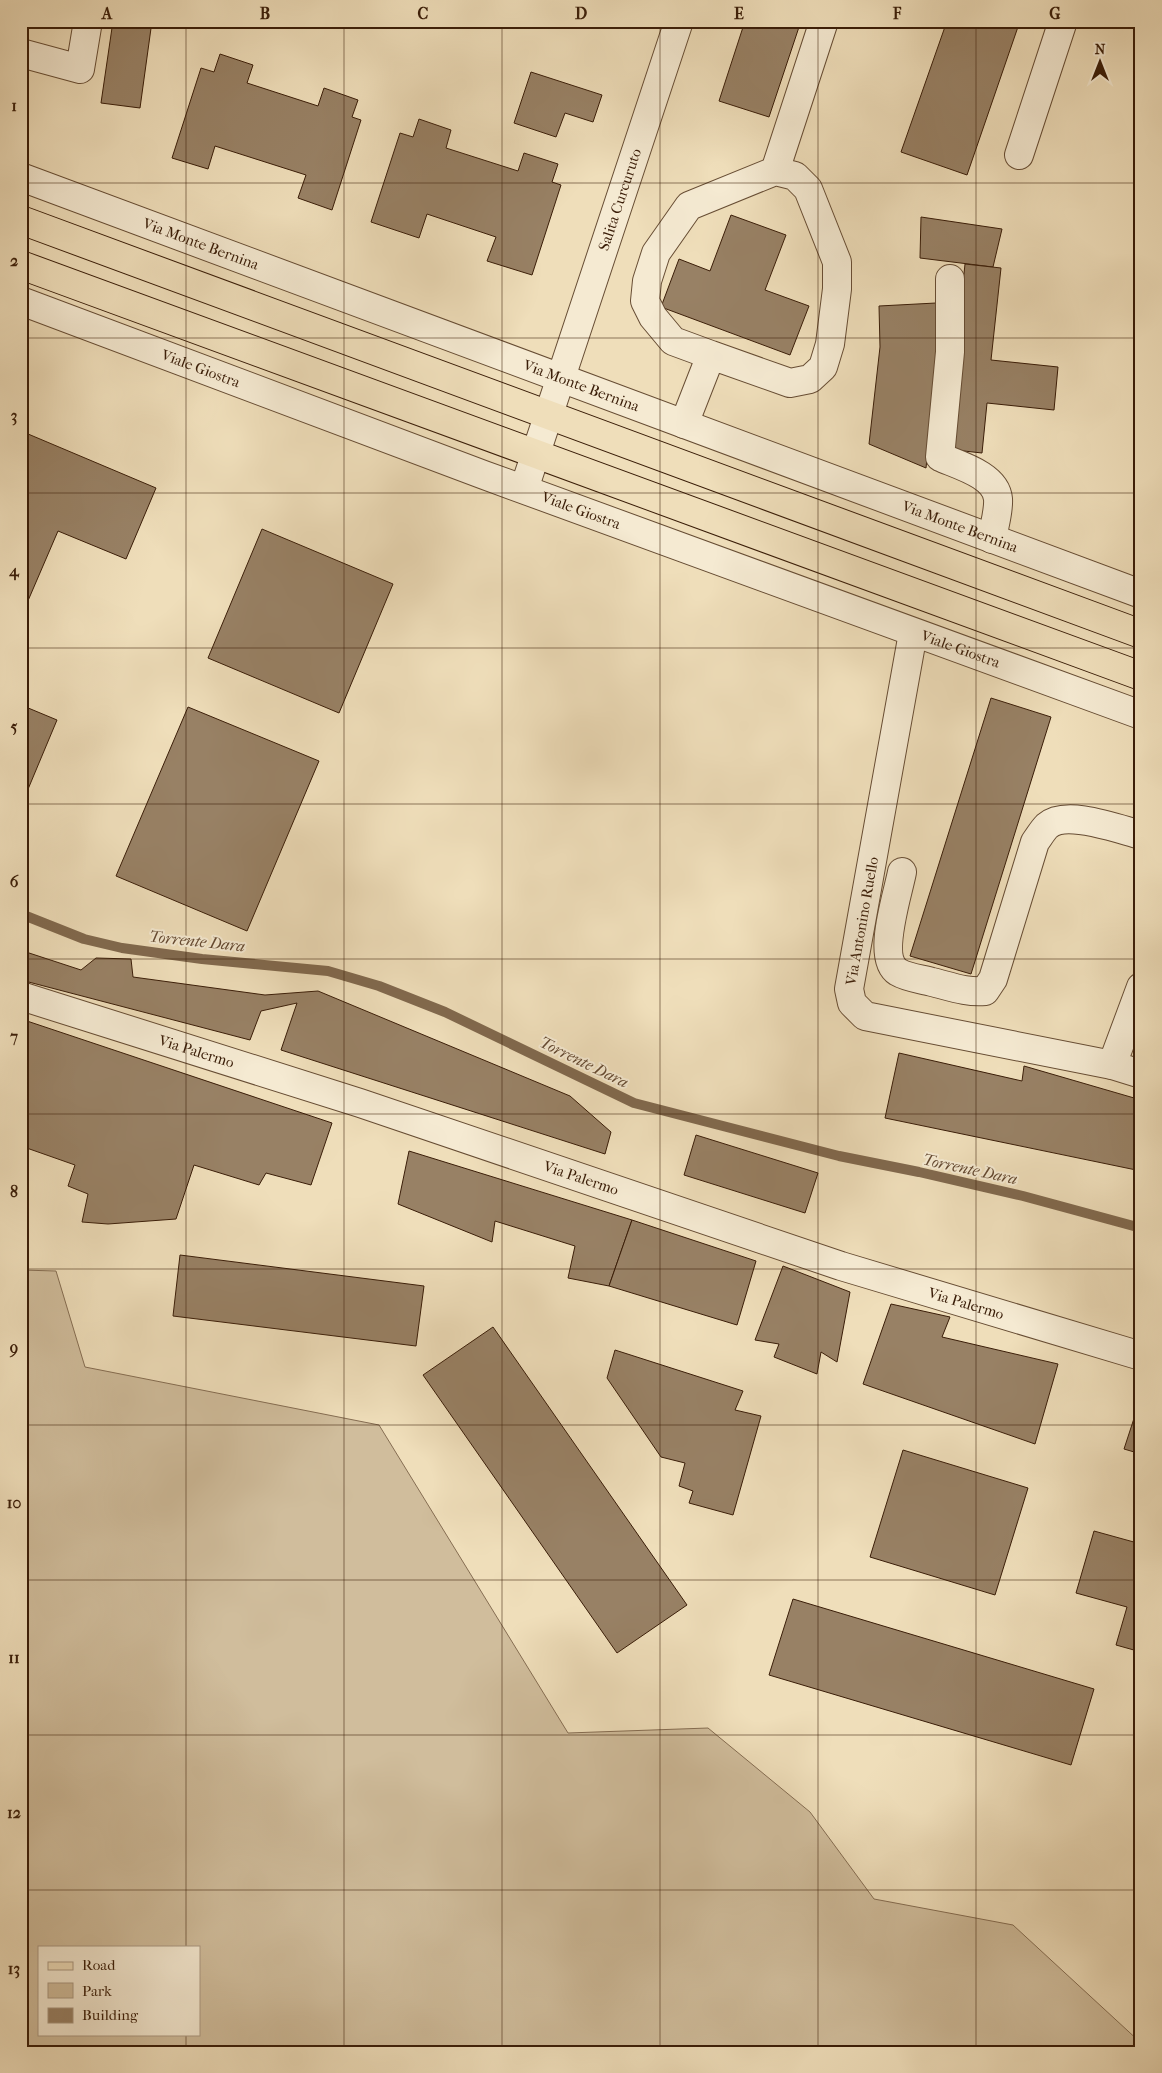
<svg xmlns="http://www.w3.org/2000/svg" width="1162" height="2073" font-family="'IM FELL French Canon',serif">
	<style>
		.green { fill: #d0bd9c; stroke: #856d52; fill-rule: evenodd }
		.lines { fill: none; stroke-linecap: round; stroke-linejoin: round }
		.stream { stroke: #81694e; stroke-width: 10 }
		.building { fill: #988165; stroke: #3a1d08 }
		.minor-casing { stroke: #674d34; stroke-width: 30 }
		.major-casing { stroke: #3a1d08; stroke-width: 30 }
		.minor { stroke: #f5ead2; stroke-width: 28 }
		.major { stroke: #efdeba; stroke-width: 28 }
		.grid { fill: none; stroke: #3a1d08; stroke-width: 1; stroke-opacity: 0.55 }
		.labels { text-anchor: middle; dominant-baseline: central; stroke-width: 4; stroke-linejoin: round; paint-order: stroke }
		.street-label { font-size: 15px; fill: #3a1d08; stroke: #f5ead2 }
		.water-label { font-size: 16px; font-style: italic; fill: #644931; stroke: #f5ead2 }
		.neatline { fill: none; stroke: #3a1d08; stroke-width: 2 }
		.grid-label { font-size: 16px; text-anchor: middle; font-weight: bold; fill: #3a1d08 }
	</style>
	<rect width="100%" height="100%" fill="#efdeba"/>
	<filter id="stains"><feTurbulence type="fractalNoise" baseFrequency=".004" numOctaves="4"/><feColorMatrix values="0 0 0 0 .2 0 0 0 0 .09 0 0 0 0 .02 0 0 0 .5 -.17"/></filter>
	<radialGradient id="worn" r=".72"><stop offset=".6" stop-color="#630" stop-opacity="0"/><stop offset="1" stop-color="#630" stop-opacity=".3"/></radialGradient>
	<!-- green -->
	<path class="green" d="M21,1270l35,1 29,96 294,58 189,308 140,-5 102,84 64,87 139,26 128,118v9h-1120zM39,1947h160v87h-160z"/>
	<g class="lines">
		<!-- stream -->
		<polyline class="stream" points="21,914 84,939 122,948 202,959 328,971 379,986 445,1012 634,1103 839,1156 919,1172 1023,1196 1141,1228"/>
	</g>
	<!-- building -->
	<g class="building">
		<polygon points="113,21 152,21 140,108 101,103"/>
		<polygon points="745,21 801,21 769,117 719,101"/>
		<polygon points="947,21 1020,21 967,175 901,152"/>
		<polygon points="220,54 253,65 247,83 318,106 324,88 358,100 352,117 361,120 332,210 298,198 306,175 215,146 208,169 172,158 201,68 214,72"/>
		<polygon points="531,72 602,95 593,122 565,113 556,137 514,123"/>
		<polygon points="419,119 451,130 446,148 518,171 524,153 558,164 552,182 561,185 532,275 487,261 496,237 427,214 419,238 371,222 400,133 413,137"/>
		<polygon points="731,215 786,235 765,290 809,306 790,355 661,307 679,259 710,271"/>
		<polygon points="921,217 1002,229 993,267 920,258"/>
		<polygon points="965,264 1001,268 991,360 1058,367 1054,410 987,403 982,453 946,449"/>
		<polygon points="936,303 938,351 926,468 869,444 880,347 879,306"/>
		<polygon points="21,431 156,488 126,559 58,531 21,617"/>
		<polygon points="262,529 393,584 339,713 208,658"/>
		<polygon points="991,698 1051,717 971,974 910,956"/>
		<polygon points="21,705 57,720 26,794 21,792"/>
		<polygon points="188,707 319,761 247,931 116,876"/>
		<polygon points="21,934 28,936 23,951 81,970 96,958 131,959 133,977 265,995 318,991 570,1096 611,1132 605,1154 281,1050 297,1003 261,1011 250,1040 21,980"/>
		<polygon points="21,1019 332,1123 311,1185 266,1173 259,1185 194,1165 176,1219 108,1224 82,1222 88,1194 68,1186 75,1165 21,1146"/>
		<polygon points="899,1053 1022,1081 1024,1066 1141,1100 1141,1171 885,1118"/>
		<polygon points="696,1135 818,1173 805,1213 684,1175"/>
		<polygon points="409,1151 632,1220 609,1286 568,1278 575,1246 495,1221 492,1242 398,1204"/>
		<polygon points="632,1220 756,1261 737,1325 609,1286"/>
		<polygon points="180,1255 424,1286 416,1346 173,1316"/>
		<polygon points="783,1266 850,1292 837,1362 821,1352 817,1374 774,1357 779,1344 755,1340"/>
		<polygon points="891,1304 950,1317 942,1337 1058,1364 1035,1444 863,1384"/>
		<polygon points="493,1327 687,1605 617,1653 423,1375"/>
		<polygon points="615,1350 743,1391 735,1410 761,1416 733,1515 689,1503 693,1491 679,1486 685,1463 661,1457 607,1378"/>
		<polygon points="1141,1397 1141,1454 1124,1449"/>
		<polygon points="903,1450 1028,1488 995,1595 870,1557"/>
		<polygon points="1094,1531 1141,1544 1141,1652 1116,1645 1127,1607 1076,1593"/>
		<polygon points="793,1599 1094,1689 1071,1765 769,1675"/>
	</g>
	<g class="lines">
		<!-- minor casing -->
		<g class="minor-casing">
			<g id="minor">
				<polyline points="21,53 80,69 88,21"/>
				<polyline points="1019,155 1063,21"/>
				<polyline points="775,171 824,21"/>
				<path id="s1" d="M21,177l1120,417"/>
				<path d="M950,279v73l-10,105c18,8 56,18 58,42 1,12 -4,27 -6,40"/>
				<path id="s2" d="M21,301l463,174 657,240"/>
				<polyline points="684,424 711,355 790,383 810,379 823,367 830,344 837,289 837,262 808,189 795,176 775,171 689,206 656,253 647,281 645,301 653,317 673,341 711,355"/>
				<path id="s3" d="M524,489l155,-468"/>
				<polyline points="913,633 849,989 852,1003 865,1016 1112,1065 1141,1074"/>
				<path d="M902,872c-4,22 -26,86 -4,100 10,6 24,7 34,10 17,4 35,11 53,9l8,-12 42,-137c4,-5 7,-11 12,-16 19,-17 71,3 94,9"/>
				<path id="s4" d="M21,996l339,107 481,163 300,90"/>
				<polyline points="1112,1065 1141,987"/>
			</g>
		</g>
		<!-- major casing -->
		<g class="major-casing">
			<g id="major">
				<polyline points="21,220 1141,634"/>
				<polyline points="21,265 1141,676"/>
			</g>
		</g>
		<!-- minor -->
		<use href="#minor" class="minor"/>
		<!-- major -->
		<use href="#major" class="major"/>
	</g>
	<!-- grid -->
	<path class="grid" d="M186,21v1926M344,21v2031M502,21v2031M660,21v2031M818,21v2031M976,21v2031M21,183h1120M21,338h1120M21,493h1120M21,648h1120M21,804h1120M21,959h1120M21,1114h1120M21,1269h1120M21,1425h1120M21,1580h1120M21,1735h1120M21,1890h1120M186,2034v18"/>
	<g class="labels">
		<!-- street labels -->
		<g class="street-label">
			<text stroke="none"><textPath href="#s3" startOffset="305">Salita Curcuruto</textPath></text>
			<text stroke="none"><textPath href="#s1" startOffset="192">Via Monte Bernina</textPath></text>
			<text stroke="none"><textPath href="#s2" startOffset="192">Viale Giostra</textPath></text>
			<text stroke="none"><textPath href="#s1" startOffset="598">Via Monte Bernina</textPath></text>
			<text stroke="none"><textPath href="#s2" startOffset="598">Viale Giostra</textPath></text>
			<text stroke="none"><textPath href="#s1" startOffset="1002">Via Monte Bernina</textPath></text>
			<text stroke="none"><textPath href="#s2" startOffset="1002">Viale Giostra</textPath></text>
			<text transform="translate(862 921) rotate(-80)">Via Antonino Ruello</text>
			<text stroke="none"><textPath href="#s4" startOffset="184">Via Palermo</textPath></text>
			<text stroke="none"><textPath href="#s4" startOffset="589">Via Palermo</textPath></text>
			<text stroke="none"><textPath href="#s4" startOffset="994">Via Palermo</textPath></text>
		</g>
		<!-- water labels -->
		<g class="water-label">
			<text transform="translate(197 941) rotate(6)">Torrente Dara</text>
			<text transform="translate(584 1062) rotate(26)">Torrente Dara</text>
			<text transform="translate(970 1169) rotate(12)">Torrente Dara</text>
		</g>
	</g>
	<!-- margin -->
	<rect width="1162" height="2073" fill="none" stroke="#efdeba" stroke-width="55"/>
	<!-- legend -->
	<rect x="38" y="1946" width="162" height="90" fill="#f5ead2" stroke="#aa9881"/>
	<rect x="48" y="1962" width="25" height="8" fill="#efdeba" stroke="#aa9881"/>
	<text x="82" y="1970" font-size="15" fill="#3a1d08">Road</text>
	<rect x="48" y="1983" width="25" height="15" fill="#d0bd9c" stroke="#aa9881"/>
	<text x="82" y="1996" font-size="15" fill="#3a1d08">Park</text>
	<rect x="48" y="2008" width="25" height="15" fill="#988165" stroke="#aa9881"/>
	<text x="82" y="2020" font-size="15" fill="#3a1d08">Building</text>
	<!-- north arrow -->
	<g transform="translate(1100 62)" stroke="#f5ead2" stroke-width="4" paint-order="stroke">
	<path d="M0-4L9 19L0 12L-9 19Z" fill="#3a1d08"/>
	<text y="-8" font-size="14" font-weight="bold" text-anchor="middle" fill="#3a1d08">N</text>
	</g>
	<rect x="28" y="28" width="1106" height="2018" class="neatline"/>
	<g class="grid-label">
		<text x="107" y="19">A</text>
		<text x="265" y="19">B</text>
		<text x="423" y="19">C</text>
		<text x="581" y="19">D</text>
		<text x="739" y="19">E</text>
		<text x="897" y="19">F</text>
		<text x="1055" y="19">G</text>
		<text x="14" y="111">1</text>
		<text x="14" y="266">2</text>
		<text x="14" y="421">3</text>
		<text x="14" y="576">4</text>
		<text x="14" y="732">5</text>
		<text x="14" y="887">6</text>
		<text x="14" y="1042">7</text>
		<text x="14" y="1197">8</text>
		<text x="14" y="1353">9</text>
		<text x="14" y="1508">10</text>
		<text x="14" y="1663">11</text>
		<text x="14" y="1818">12</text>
		<text x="14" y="1974">13</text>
	</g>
	<rect width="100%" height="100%" filter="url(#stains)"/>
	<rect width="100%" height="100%" fill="url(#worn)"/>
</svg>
